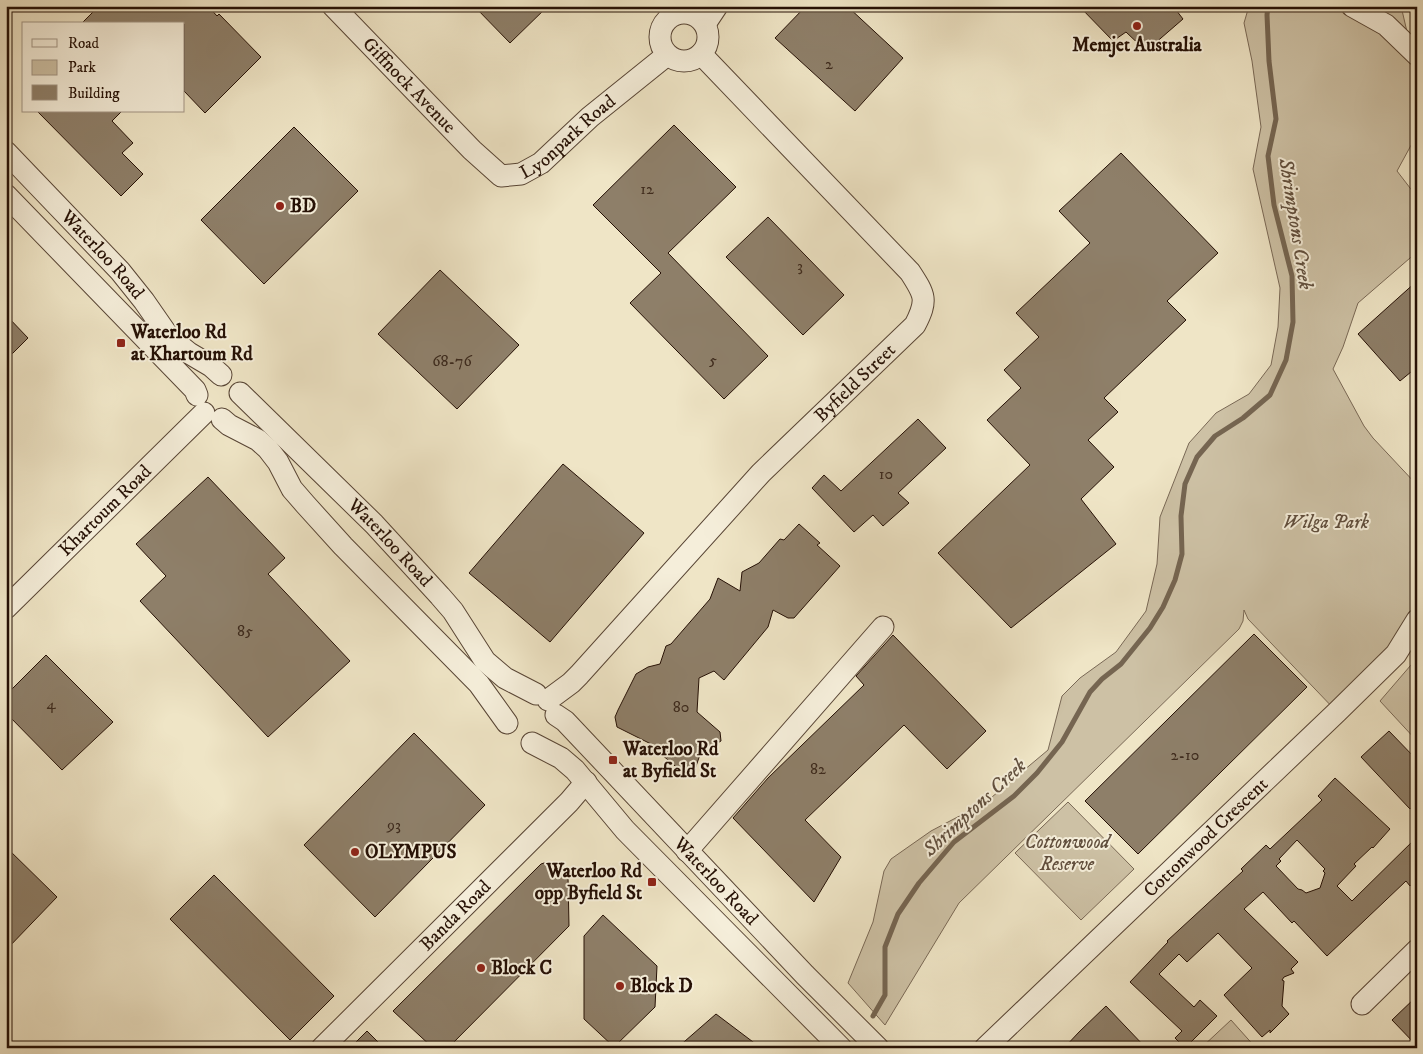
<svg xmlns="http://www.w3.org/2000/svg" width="1423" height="1054" font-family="'IM FELL DW Pica',serif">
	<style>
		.green { fill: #cdc1a5; stroke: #796855 }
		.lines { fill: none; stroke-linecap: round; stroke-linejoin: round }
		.stream { stroke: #756551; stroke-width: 5 }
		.building { fill: #8e7f69; stroke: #251005; fill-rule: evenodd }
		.minor-casing { stroke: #584535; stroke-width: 23 }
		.minor { stroke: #f5eeda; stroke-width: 21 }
		.poi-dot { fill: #8f2418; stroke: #f5eeda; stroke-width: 2 }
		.labels { text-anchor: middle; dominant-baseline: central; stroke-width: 4; stroke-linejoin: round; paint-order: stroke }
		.number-label { font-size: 16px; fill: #3f2c1e }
		.poi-label { font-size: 19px; font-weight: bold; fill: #251005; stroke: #f5eeda; text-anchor: start }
		.street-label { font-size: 19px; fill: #251005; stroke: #f5eeda }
		.park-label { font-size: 19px; font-style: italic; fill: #604e3d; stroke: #f5eeda }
		.water-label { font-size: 20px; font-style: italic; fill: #614f3e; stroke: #f5eeda }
	</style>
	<rect width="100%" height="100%" fill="#efe5c6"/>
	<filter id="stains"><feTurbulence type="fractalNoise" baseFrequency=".004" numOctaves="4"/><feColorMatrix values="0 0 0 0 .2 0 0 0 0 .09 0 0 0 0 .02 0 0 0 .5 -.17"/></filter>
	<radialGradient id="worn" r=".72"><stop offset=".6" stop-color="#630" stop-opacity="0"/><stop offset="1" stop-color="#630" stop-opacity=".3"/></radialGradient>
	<!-- green -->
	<g class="green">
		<polygon points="1249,6 1401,6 1408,36 1416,95 1415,138 1397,171 1417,197 1417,252 1358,303 1343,347 1333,369 1364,426 1373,438 1417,485 1417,620 1337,712 1248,619 1244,610 1243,621 1239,629 959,903 885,1025 848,983 873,922 884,871 891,859 931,831 986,802 1048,750 1062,696 1080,678 1116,652 1146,611 1157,564 1160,517 1189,443 1216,413 1249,394 1271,365 1278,327 1280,288 1253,169 1261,127 1252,61 1244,23"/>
		<polygon points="1417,658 1417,741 1380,701"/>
		<polygon points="1068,802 1134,869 1081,920 1015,853"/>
		<polygon points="1231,1020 1256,1048 1201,1048"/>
	</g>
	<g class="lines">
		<!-- stream -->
		<polyline class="stream" points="873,1016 885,995 885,947 898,914 919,883 954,842 1014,796 1037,773 1062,742 1090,692 1102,679 1121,664 1150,628 1163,607 1175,580 1182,554 1181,516 1185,484 1197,457 1215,436 1243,418 1270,395 1286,360 1293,322 1292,276 1274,205 1268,156 1276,119 1269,61 1267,15 1268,6"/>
	</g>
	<!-- building -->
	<g class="building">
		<polygon points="99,6 208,6 217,16 219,14 261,57 205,113 184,91 184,24 81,24"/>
		<polygon points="474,6 548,6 510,43"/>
		<polygon points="806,6 847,6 903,58 855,111 775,38"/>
		<polygon points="1079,6 1173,6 1183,19 1146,51 1126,32 1113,41"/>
		<polygon points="37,111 122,111 112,121 133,143 122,153 143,174 121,196"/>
		<polygon points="674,125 736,187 668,253 768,356 724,399 630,303 661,273 593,205"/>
		<polygon points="294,127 358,191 264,284 201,220"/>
		<polygon points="1121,153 1218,253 1167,301 1186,320 1104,398 1118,412 1088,440 1114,467 1081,499 1116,544 1011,628 938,553 1030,465 987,420 1021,388 1004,370 1039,337 1016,313 1090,243 1059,211"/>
		<polygon points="768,217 844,295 803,335 726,257"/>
		<polygon points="440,270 519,345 457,409 378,334"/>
		<polygon points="1417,281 1417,367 1400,381 1358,334"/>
		<polygon points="6,315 28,338 6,360"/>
		<polygon points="918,419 946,448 898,493 909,503 883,526 873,515 854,532 812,488 824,475 841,491"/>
		<polygon points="563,464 644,533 550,642 469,573"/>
		<polygon points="208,477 285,558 268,574 350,661 268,737 140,601 166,576 136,544"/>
		<polygon points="799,524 820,543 817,545 840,566 794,618 788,618 773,610 768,627 724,680 714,671 699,678 697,712 720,732 721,741 714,745 703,746 694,772 688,777 654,748 653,745 617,727 615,717 618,710 636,674 648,667 660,664 666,646 671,644 710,599 718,578 740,591 742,572 759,563 780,539 784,540"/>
		<polygon points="1254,634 1307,687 1138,854 1085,801"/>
		<polygon points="893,635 986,731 947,769 904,725 805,820 841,857 814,902 733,818 768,778 864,685 856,676"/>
		<polygon points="46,655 113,722 62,770 6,713 6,695"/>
		<polygon points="1389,731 1417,760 1417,803 1410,809 1361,757"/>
		<polygon points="414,733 485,805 375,917 304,845"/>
		<path d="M1335,778l55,51 -17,19 -1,-1 -18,17 2,2 -19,20 15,15 65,-64v42l-7,7 -4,-5 -79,75 -33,-35 -2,2 -29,-31 -19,17 54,53 -7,7 3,4 -10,4 -2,3 2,1 -2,25 7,8 -19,19v-3l-8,7 -38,-42 28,-27 -34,-35 -31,29 -8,-8 -20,20 35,33 6,-7 17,16 -32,32 -10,-10 7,-7 -52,-49 38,-40 -1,-1 76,-70 -2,-2 25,-24 4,4 52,-49 -4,-4zM1297,840l28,29 -2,2 2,2 -5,15 -14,5 -4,-3 -4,-1 -22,-23 5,-5 -2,-2z"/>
		<polygon points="6,847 57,897 6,950"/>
		<polygon points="547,862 554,862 562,866 568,877 569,926 448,1048 433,1048 393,1011 541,864"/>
		<polygon points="214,875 334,996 290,1040 170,919"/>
		<polygon points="603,915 657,966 655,1007 614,1047 584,1019 584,936"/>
		<polygon points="1417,996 1417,1046 1392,1020"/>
		<polygon points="1106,1006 1146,1048 1064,1048 1079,1032"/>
		<polygon points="716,1014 761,1048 677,1048"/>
		<polygon points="367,1031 384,1048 350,1048"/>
	</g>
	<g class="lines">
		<!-- minor casing -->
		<g class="minor-casing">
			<g id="minor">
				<path id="s1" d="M333,6l139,144 29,26 20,-2 20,-11 49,-46 77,-62"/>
				<polyline points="1352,6 1386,25 1417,55"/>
				<circle cx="684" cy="37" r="24"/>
				<polyline points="705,24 717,6"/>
				<path id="s2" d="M6,152l114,119 24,30 25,36 20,16 22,13 10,9"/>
				<polyline points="6,195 195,390 197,395"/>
				<path id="s3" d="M240,393l134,131 66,72 13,15 32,50 20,17 31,16"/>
				<polyline points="222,419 229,425 258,440 268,449 278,462 292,489 305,504 343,546 479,684 507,723"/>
				<path id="s4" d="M6,608l198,-195"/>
				<path id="s5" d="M548,700l23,-17 8,-8 182,-202 154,-148c13,-25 10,-30 -5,-53l-209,-218"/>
				<path id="s6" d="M556,715l9,6 240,254 73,73"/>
				<polyline points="532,743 561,758 575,770 625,830 841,1048"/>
				<polyline points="687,851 883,627"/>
				<polyline points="1362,1004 1417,950"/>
				<path id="s7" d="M322,1048l247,-246 17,-20"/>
				<path id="s8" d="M985,1048l352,-336 59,-58 21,-34"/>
			</g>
		</g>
		<!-- minor -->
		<use href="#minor" class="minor"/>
	</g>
	<!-- markers -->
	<g class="poi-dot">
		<circle cx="1137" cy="26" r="5"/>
		<circle cx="280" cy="206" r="5"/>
		<rect x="116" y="338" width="10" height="10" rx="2.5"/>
		<rect x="608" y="755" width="10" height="10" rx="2.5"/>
		<circle cx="355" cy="852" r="5"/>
		<rect x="647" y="877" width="10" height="10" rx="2.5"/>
		<circle cx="481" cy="968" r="5"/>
		<circle cx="620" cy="986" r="5"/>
	</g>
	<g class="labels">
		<!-- number labels -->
		<g class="number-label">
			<text x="829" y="64">2</text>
			<text x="647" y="189">12</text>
			<text x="800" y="266">3</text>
			<text x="713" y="360">5</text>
			<text x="452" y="361">68-76</text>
			<text x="886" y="474">10</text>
			<text x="245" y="631">85</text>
			<text x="51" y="704">4</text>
			<text x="681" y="707">80</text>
			<text x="1185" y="755">2-10</text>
			<text x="818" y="769">82</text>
			<text x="394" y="825">93</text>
		</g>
		<!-- poi labels -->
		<g class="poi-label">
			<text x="1137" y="45" text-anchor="middle">Memjet Australia</text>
			<text x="290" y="206">BD</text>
			<text x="131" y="332">Waterloo Rd<tspan x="131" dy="22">at Khartoum Rd</tspan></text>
			<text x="623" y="749">Waterloo Rd<tspan x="623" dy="22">at Byfield St</tspan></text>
			<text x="365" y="852">OLYMPUS</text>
			<text x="642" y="871" text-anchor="end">Waterloo Rd<tspan x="642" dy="22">opp Byfield St</tspan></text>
			<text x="491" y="968">Block C</text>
			<text x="630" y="986">Block D</text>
		</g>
		<!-- street labels -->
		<g class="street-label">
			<text stroke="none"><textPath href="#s1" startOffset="110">Giffnock Avenue</textPath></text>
			<text stroke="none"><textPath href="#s1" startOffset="319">Lyonpark Road</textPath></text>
			<text stroke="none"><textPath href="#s2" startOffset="141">Waterloo Road</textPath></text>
			<text stroke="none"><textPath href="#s5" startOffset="442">Byfield Street</textPath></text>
			<text stroke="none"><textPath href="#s4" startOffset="139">Khartoum Road</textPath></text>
			<text stroke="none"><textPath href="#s3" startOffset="212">Waterloo Road</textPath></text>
			<text stroke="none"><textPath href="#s8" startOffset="305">Cottonwood Crescent</textPath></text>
			<text stroke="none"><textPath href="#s6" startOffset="231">Waterloo Road</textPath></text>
			<text stroke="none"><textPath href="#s7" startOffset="188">Banda Road</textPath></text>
		</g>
		<!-- park labels -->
		<g class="park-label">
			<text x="1326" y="522">Wilga Park</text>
			<text x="1067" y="842">Cottonwood<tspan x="1067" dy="22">Reserve</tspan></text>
		</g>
		<!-- water labels -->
		<g class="water-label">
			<text transform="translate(1295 224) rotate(81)">Shrimptons Creek</text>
			<text transform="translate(975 808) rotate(-43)">Shrimptons Creek</text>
		</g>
	</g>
	<!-- margin -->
	<rect width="1423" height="1054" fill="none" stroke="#efe5c6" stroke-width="25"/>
	<rect x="8" y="8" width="1408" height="1039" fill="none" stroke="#251005" stroke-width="2.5"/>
	<rect x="12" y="12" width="1398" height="1029" fill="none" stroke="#251005"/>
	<!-- legend -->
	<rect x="22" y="22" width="162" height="90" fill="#f5eeda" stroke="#a29585"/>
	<rect x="32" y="39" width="25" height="8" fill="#f5eeda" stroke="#a29585"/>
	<text x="68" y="48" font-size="15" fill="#251005">Road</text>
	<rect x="32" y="60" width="25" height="15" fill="#cdc1a5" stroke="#a29585"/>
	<text x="68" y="72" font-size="15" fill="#251005">Park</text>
	<rect x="32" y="85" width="25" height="15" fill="#8e7f69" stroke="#a29585"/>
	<text x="68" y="98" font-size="15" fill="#251005">Building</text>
	<rect width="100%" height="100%" filter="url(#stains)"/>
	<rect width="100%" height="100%" fill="url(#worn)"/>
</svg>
